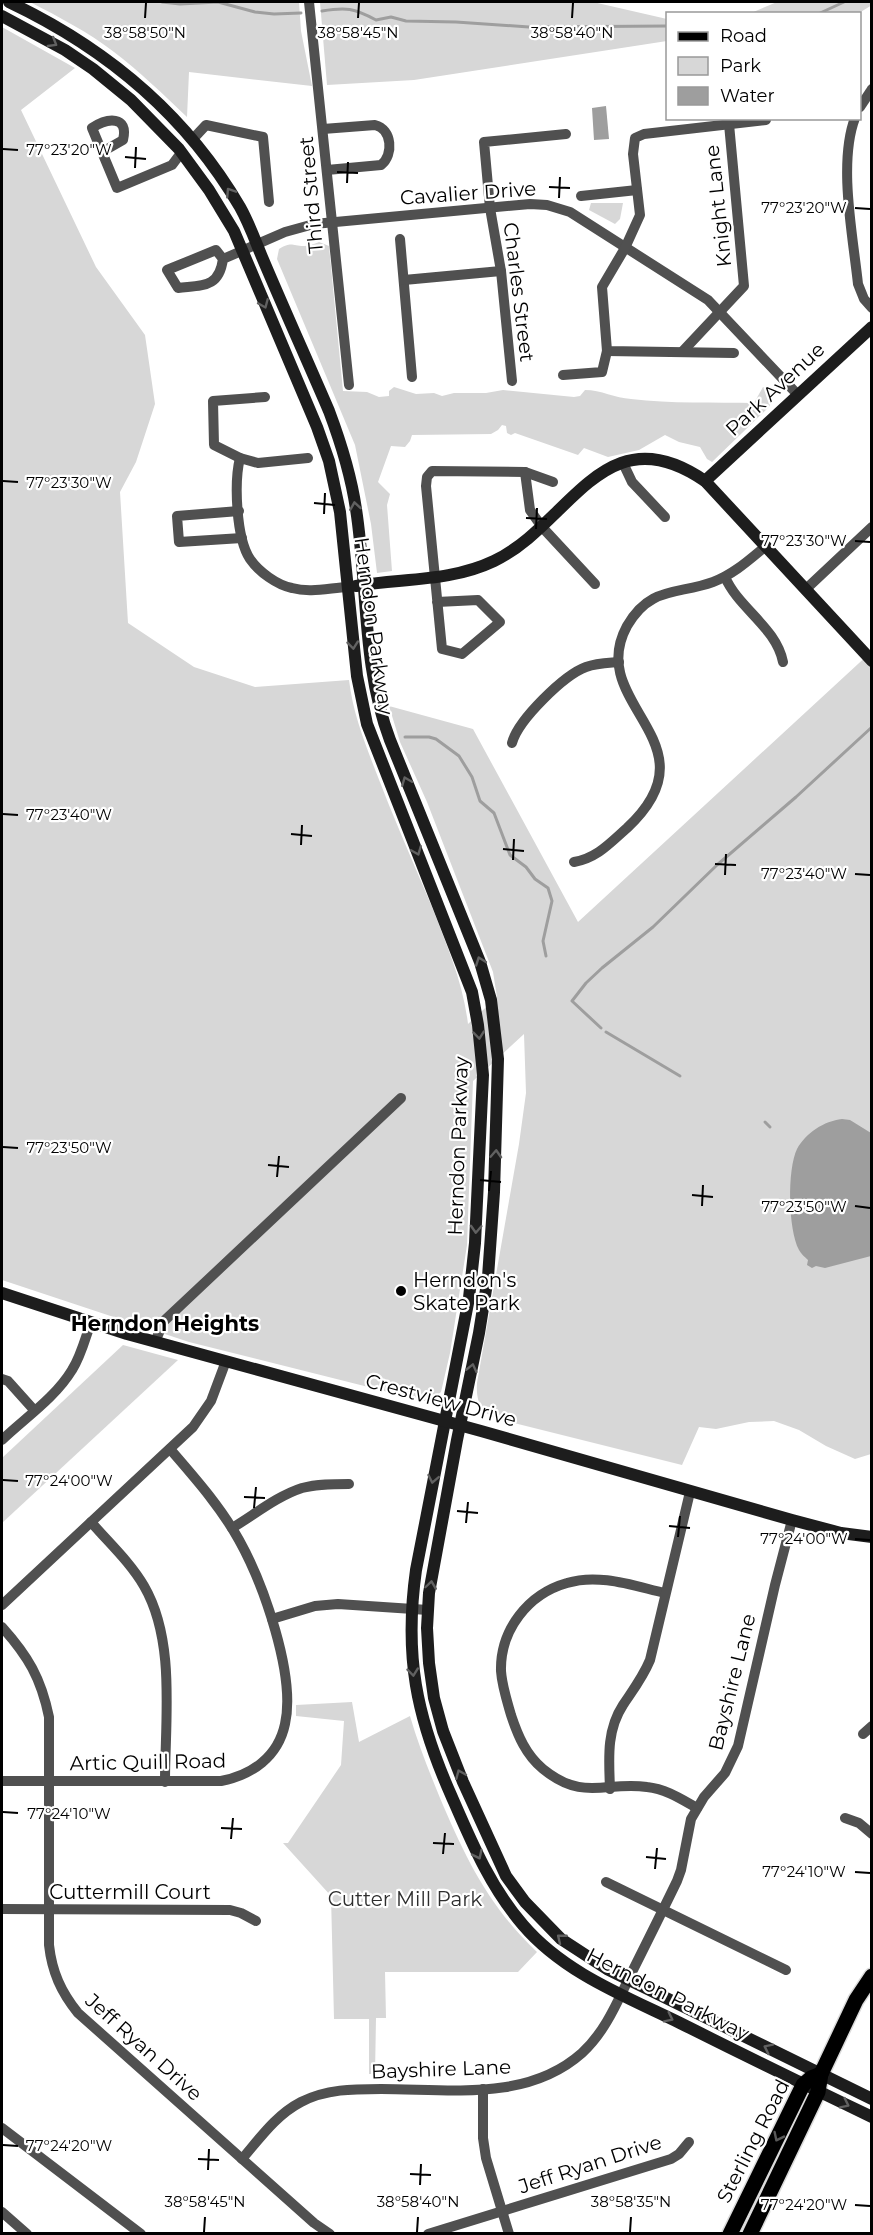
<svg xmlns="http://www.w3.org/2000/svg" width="873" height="2235" font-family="Montserrat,sans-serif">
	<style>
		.green { fill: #d7d7d7 }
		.water { fill: #9e9e9e }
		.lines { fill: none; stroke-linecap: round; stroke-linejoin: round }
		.stream { stroke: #9e9e9e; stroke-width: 3 }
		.primary-casing { stroke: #dbdbdb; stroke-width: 18 }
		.street { stroke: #505050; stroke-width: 10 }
		.secondary { stroke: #1d1d1d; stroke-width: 12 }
		.primary { stroke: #000; stroke-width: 15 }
		.oneway { stroke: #616161 }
		.oneway2 { stroke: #595959 }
		.ticks { fill: none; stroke: #000; stroke-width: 2 }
		.poi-dot { fill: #000; stroke: #fff; stroke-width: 2 }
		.labels { text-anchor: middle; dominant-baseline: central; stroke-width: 4.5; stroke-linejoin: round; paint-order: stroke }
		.street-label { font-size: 20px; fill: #000; stroke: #fff }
		.poi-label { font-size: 20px; fill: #000; stroke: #fff; text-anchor: start }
		.park-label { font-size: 20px; fill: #2e2e2e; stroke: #fff }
		.neighbourhood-label { font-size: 21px; font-weight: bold; fill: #000; stroke: #fff }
		.ticks-label { font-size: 15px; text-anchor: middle; fill: #000; stroke: #fff; stroke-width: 4.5; stroke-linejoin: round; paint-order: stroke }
	</style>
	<rect width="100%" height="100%" fill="#fff"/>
	<!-- green -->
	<g class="green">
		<path d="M30,2h269l2,29 11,55 -123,-14 -2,45c-24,-23 -47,-45 -73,-65 -26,-20 -55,-35 -84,-50z"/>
		<polygon points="320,2 593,2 667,19 667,41 414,80 327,85"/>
		<polygon points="777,2 871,2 872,5 859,13 751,13"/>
		<path d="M2,27l73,41 -54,42 75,157 49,68 10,69 -19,58 -16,30 8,131 66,44 61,20 94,-7c4,33 15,61 27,92 17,45 37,90 56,135 15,39 31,75 36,117l29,-27 -4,-25 -66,-170 -27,-60 -11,-36 84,23 105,193 293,-270v802l-16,5 -29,-13 -27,-16 -25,-9 -25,1 -33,7 -17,-2 -17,38 -184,-46c-18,-6 -22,-18 -21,-36l42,-239 7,-51 -2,-59 -51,47 -6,164 -17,108 -9,39 -11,9h-6l-235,-59 -187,-62z"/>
		<polygon points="591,203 623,203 620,219 615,224 589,210"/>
		<path d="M319,242l10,4 14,145 24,1 12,5 10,-1v-5l5,-4 22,7 18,-1 8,3 12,-3h32l17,-3 71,7 6,-1 5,-6c16,0 30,8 46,9 40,5 83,3 123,4l9,-16 10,3 1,5 -5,12 -57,55 -5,-3 -7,-12 -21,-5 -14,-7 -26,15 -31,7 -24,-9 -6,7 -63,-22 -4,2 -4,-2 -1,-7 -4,-1 -4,5 -7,4 -79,1 -2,6 -5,6 -14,-1 -13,36 12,12 -3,11 5,66 -15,2 -6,-49 -16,-79 -78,-186 2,-10c13,-8 13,-3 25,-3 5,0 10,-2 15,-4z"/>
		<polygon points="123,1345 178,1360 2,1523 2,1458"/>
		<path d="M352,1702l7,40 51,-26c8,28 19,55 30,82 25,59 49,109 97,154l-19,20h-133l1,46h-10l-1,56h-6v-55h-35l-3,-123 -48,-53h5l53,-78 3,-44 -48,-5v-11z"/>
	</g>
	<!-- water -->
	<g class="water">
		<polygon points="606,106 609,139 594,140 592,108"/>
		<path d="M842,1119l8,1 21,13v123l-46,12 -9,-2 -4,2 -5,-3 1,-5c-3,-3 -7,-6 -9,-10 -11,-21 -12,-80 -2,-101 9,-16 27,-28 45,-30z"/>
	</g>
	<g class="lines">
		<!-- stream -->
		<g class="stream">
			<polyline points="162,2 180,4 218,2 255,12 274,14 301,13"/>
			<path d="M322,11c24,-4 32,-3 54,9l15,-3 15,4 50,1 73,5 139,-1"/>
			<polyline points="818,14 844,2"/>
			<polyline points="405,737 429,737 436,739 459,756 472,777 480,801 494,813 510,855 526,867 535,879 548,888 552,901 543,941 546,956"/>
			<polyline points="601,1028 572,1001 586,983 602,968 653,927 717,865 796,797 872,727"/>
			<polyline points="606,1032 680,1076"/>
			<polyline points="765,1122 770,1127"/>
		</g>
		<!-- primary casing -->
		<g class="primary-casing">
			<g id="primary">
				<polyline points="730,2234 803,2085 811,2078 821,2074"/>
				<polyline points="750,2234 818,2092 821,2074 856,2000 872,1976"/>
			</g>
		</g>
		<!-- street -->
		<g class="street">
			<polyline points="309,2 349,385"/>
			<polyline points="860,107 872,89"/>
			<path d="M855,118c-17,45 -2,118 3,166l6,15 8,9"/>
			<path d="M323,129l52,-4c17,4 19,30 6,40l-54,5"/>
			<polyline points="192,140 206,125 263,137 269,202"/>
			<path d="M102,152l21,-12c6,-25 -16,-22 -31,-12l25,60 55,-23 9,-12"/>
			<polyline points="581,196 637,190"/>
			<polyline points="400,239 412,377"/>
			<path d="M223,259c-4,29 -20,26 -45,29l-11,-18 49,-20 7,9 62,-27 29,-8 216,-20 17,1 23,7 138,88 90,95"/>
			<polyline points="404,280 501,271"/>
			<polyline points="682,352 744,286 729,124"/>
			<polyline points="734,353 607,351 602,287 625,248 640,215 633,154 635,138 644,134 766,120"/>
			<polyline points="563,375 602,372 607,351"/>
			<polyline points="512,381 501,271 490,208 484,142 566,134"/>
			<polyline points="240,458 214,445 213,401 265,397"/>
			<path d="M308,458l-50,5 -18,-5c-6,24 -4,80 10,101 9,13 27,26 42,29 18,5 37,0 56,-1"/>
			<polyline points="623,463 632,482 665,517"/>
			<polyline points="525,472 530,510 542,527 595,584"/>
			<polyline points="239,511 177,516 179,542 242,538"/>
			<path d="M725,577c14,32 51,50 58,85"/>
			<polyline points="806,589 872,527"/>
			<polyline points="437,602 478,600 500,622 462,654 442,649 426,486 427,477 432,471 525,472 553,482"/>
			<path d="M512,743c6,-23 52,-68 74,-76 11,-4 22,-4 33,-5"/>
			<path d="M574,862c23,-4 36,-19 53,-34 92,-86 -43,-123 0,-202 23,-40 50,-31 86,-44 21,-8 36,-22 53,-36"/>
			<polyline points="155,1342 164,1321 401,1098"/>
			<polyline points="2,1379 8,1381 34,1410"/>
			<path d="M2,1440c23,-22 53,-42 70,-70 9,-14 13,-31 19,-48"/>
			<path d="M91,1522c18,21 39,40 53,64 32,55 21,134 21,196"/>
			<path d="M232,1528c22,-13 45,-32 70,-40 15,-4 31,-4 47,-4"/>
			<path d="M665,1593c-31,-7 -66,-20 -98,-10 -39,11 -67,47 -66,88 1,15 6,30 10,44 7,21 15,40 32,54 41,33 62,12 104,18 19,2 34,12 50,21"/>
			<polyline points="2,1605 193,1427 211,1401 226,1361"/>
			<polyline points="272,1619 315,1606 338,1604 428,1610"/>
			<path d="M2,1627c26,29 39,51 47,90v228c3,27 12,47 29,68l236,210 16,11"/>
			<polyline points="863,1734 872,1726"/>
			<path d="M2,1781h219c31,-6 57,-24 64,-57 11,-49 -22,-141 -46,-184 -19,-34 -44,-62 -69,-91"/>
			<path d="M610,1789c-1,-29 -4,-58 13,-84 10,-15 20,-28 27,-45l40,-168"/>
			<polyline points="845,1818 859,1823 872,1834"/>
			<polyline points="606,1882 786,1970"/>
			<polyline points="2,1909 230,1910 241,1913 256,1921"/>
			<polyline points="483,2089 483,2138 486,2158 509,2234"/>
			<polyline points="2,2128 141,2234"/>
			<path d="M242,2159c18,-21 34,-44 59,-57 25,-13 52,-13 80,-13 68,0 146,13 201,-36 24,-22 36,-53 50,-81 15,-30 30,-60 45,-91l4,-11 10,-51 13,-22 21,-24 13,-27 37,-161 17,-65"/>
			<polyline points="2,2212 27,2234"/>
			<polyline points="428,2234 671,2159 679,2154 689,2142"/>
		</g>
		<!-- secondary -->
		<g class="secondary">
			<path d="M9,2c97,46 176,111 231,205 9,16 15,33 22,50 22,52 45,103 67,154 12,32 22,64 27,98 12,77 6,158 34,231l90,222 11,38 7,59 -4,133 -6,85 -9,56 -22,107 -28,153 -2,35 2,35 5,35 9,33 20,51 43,94 19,26 36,37 46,30 265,130"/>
			<path d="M2,16l63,34 28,19 38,31 48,49 30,41 25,41 83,196 12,34 11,51 17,164 10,48 105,268 6,33 5,50 -8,168 -6,55 -53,272c-12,85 0,146 35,225 20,46 39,92 72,130 41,48 102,71 157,98 64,32 127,63 192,94"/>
			<polyline points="705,481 872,327"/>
			<path d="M356,586c47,-8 94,-4 138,-25 76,-36 110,-150 211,-80l167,180"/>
			<polyline points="2,1293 127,1334 481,1431 792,1520 841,1533 872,1537"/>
		</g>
		<!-- primary -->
		<use href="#primary" class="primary"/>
	</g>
	<!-- one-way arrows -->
	<defs><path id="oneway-chevron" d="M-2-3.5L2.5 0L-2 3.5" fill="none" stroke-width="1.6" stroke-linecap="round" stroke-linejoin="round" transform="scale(1.5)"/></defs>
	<g class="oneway">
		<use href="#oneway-chevron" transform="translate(53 43) rotate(31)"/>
		<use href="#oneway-chevron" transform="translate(230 192) rotate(-123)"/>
		<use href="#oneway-chevron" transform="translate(264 304) rotate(67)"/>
		<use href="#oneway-chevron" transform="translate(355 506) rotate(-99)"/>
		<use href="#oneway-chevron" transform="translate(353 645) rotate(84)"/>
		<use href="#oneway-chevron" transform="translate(406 781) rotate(-112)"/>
		<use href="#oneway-chevron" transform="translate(417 851) rotate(68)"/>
		<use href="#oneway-chevron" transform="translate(480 961) rotate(-110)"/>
		<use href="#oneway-chevron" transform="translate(479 1035) rotate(84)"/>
		<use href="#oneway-chevron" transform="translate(496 1154) rotate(-87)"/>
		<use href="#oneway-chevron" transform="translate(476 1229) rotate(93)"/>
		<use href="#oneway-chevron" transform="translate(472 1368) rotate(-77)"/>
		<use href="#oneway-chevron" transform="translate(433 1479) rotate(101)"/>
		<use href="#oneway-chevron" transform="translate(431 1585) rotate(-82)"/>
		<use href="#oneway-chevron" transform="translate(413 1672) rotate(84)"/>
		<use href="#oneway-chevron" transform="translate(460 1774) rotate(-113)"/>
		<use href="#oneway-chevron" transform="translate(478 1855) rotate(64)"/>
		<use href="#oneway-chevron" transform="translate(561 1938) rotate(-141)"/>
		<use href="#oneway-chevron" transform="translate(669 2018) rotate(26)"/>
		<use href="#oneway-chevron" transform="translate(768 2048) rotate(-154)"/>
		<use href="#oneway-chevron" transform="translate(845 2104) rotate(26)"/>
	</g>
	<use class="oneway2" href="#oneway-chevron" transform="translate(778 2137) rotate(116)"/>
	<!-- ticks -->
	<path class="ticks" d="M145,18l1,-15M358,18l1,-15M572,18l1,-15M3,149l15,1M125,157l21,2M135,168l1,-21M337,172l21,1M347,183l1,-21M549,187l21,1M559,198l1,-21M855,208l15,1M3,481l15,1M314,503l21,2M324,514l1,-21M526,518l21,1M536,529l1,-21M855,541l15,1M3,814l15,1M291,834l21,2M301,845l1,-20M503,849l21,2M513,860l1,-21M715,864l21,1M855,874l15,1M725,875l1,-21M3,1147l15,1M268,1165l21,2M277,1177l2,-21M480,1180l21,2M489,1191l2,-20M692,1195l21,2M702,1206l1,-21M855,1206l15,2M3,1480l15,1M244,1497l21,1M254,1508l2,-21M457,1511l21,2M466,1523l2,-21M669,1526l21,2M678,1537l2,-21M855,1539l15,1M3,1812l15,1M221,1828l21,1M231,1839l2,-21M433,1843l21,1M443,1854l2,-21M646,1857l20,2M655,1869l2,-21M855,1872l15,1M3,2145l15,1M198,2159l21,1M208,2170l1,-21M410,2174l21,1M420,2185l1,-21M855,2205l15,1M204,2232l1,-15M417,2232l1,-15M630,2232l1,-15"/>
	<!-- markers -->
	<circle class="poi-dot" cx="401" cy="1291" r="6"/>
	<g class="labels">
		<!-- street labels -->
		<g class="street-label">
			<text transform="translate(468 193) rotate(-4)">Cavalier Drive</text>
			<text transform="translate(311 195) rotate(-95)">Third Street</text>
			<text transform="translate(718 206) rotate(-96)">Knight Lane</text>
			<text transform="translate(519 292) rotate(83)">Charles Street</text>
			<text transform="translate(775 389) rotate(-43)">Park Avenue</text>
			<text transform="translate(374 626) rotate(82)">Herndon Parkway</text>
			<text transform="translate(458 1146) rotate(-88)">Herndon Parkway</text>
			<text transform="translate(441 1400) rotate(15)">Crestview Drive</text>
			<text transform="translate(732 1682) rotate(-76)">Bayshire Lane</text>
			<text transform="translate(148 1762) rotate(-1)">Artic Quill Road</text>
			<text x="130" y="1892">Cuttermill Court</text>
			<text transform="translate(668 1994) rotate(27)">Herndon Parkway</text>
			<text transform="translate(144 2047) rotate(42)">Jeff Ryan Drive</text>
			<text transform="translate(441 2069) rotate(-2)">Bayshire Lane</text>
			<text transform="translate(753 2141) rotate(-63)">Sterling Road</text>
			<text transform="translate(590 2164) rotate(-18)">Jeff Ryan Drive</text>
		</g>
		<!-- poi labels -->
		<g class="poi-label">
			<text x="413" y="1280">Herndon's<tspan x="413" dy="23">Skate Park</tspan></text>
		</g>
		<!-- park labels -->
		<g class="park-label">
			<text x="405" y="1899">Cutter Mill Park</text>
		</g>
		<!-- neighbourhood labels -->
		<g class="neighbourhood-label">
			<text x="165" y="1323">Herndon Heights</text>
		</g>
	</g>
	<g class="ticks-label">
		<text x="145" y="38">38°58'50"N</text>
		<text x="358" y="38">38°58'45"N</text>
		<text x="572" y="38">38°58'40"N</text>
		<text x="69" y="155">77°23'20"W</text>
		<text x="804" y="213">77°23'20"W</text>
		<text x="69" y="488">77°23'30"W</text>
		<text x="804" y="546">77°23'30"W</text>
		<text x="69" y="820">77°23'40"W</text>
		<text x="804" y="879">77°23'40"W</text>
		<text x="69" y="1153">77°23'50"W</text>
		<text x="804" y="1212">77°23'50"W</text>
		<text x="69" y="1486">77°24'00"W</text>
		<text x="804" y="1544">77°24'00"W</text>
		<text x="69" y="1819">77°24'10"W</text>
		<text x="804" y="1877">77°24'10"W</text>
		<text x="69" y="2151">77°24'20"W</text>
		<text x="205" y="2207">38°58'45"N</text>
		<text x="418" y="2207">38°58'40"N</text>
		<text x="631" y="2207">38°58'35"N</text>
		<text x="804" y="2210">77°24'20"W</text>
	</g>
	<!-- border -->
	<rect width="873" height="2235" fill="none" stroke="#000000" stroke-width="6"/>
	<!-- legend -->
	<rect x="666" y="12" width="195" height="108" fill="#ffffff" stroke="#999999" stroke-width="1.5"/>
	<rect x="678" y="32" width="30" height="9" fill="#000000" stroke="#999999" stroke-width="1.5"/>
	<text x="720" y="42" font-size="18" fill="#000000">Road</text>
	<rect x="678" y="57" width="30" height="18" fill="#d7d7d7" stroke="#999999" stroke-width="1.5"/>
	<text x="720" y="72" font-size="18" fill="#000000">Park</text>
	<rect x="678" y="87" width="30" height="18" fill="#9e9e9e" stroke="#999999" stroke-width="1.5"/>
	<text x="720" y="102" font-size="18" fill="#000000">Water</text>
</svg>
